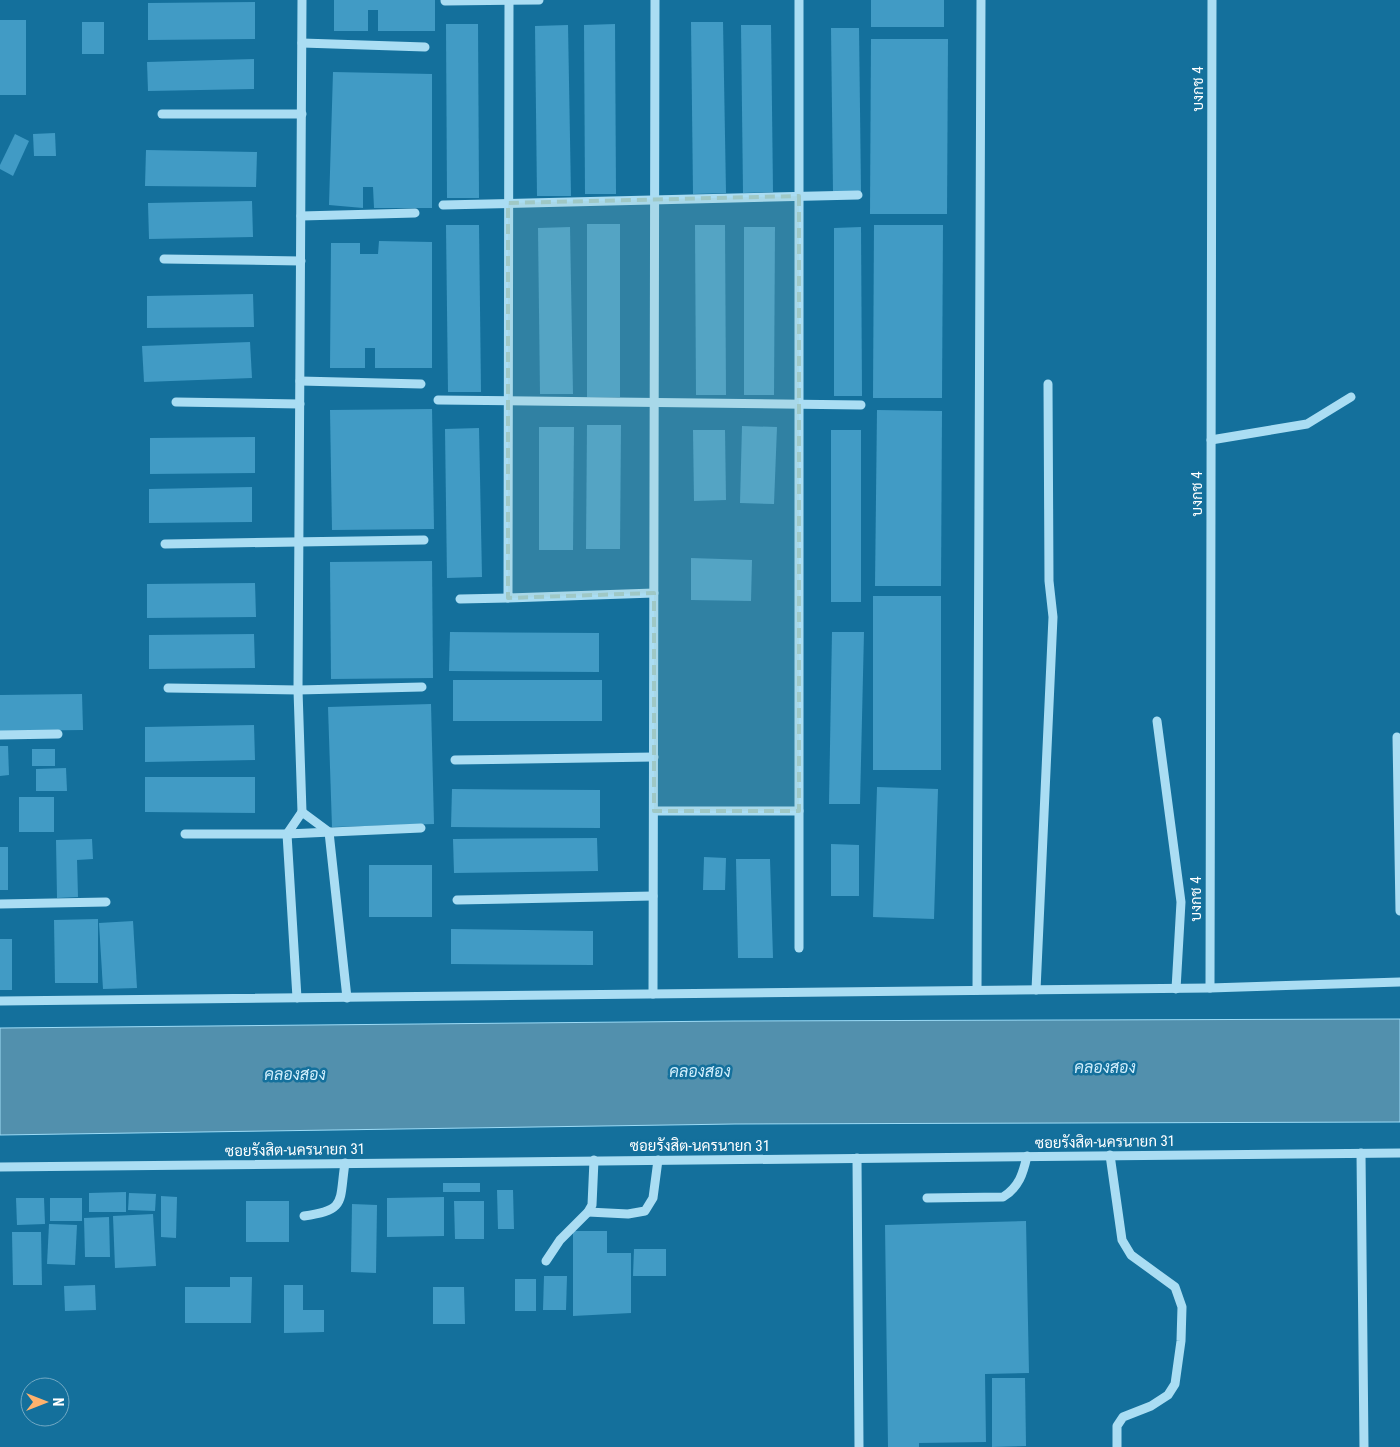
<svg xmlns="http://www.w3.org/2000/svg" width="1400" height="1447" font-family="'Roboto Condensed',Sarabun,sans-serif">
	<style>
		.water { fill: #5290ad; stroke: #9ddbf6 }
		.building { fill: #419bc5 }
		.lines { fill: none; stroke-linecap: round; stroke-linejoin: round }
		.minor { stroke: #aaddf3; stroke-width: 9 }
		.marked { fill: #9fc8c5; fill-opacity: 0.2; stroke: #9fc8c5; stroke-width: 4; stroke-dasharray: 10 6; stroke-linejoin: round }
		.labels { text-anchor: middle; dominant-baseline: central; stroke-width: 5; stroke-linejoin: round; paint-order: stroke }
		.street-label { font-size: 15px; fill: #fff; stroke: #14709c }
		.water-label { font-size: 16px; font-style: italic; fill: #d0eefc; stroke: #14709c }
	</style>
	<rect width="100%" height="100%" fill="#14709c"/>
	<!-- water -->
	<polygon class="water" points="1400,1019 1400,1122 735,1124 0,1135 0,1028 734,1021"/>
	<!-- building -->
	<g class="building">
		<polygon points="334,0 435,0 435,31 378,31 378,10 368,10 368,31 334,31"/>
		<rect x="871" y="0" width="73" height="27"/>
		<polygon points="255,2 255,39 148,40 148,3"/>
		<rect x="0" y="20" width="26" height="75"/>
		<rect x="82" y="22" width="22" height="32"/>
		<polygon points="691,22 723,22 726,193 693,194"/>
		<polygon points="446,24 478,24 479,198 447,198"/>
		<polygon points="615,24 616,194 585,194 584,25"/>
		<polygon points="568,25 571,196 537,196 535,26"/>
		<polygon points="741,25 771,25 773,192 743,193"/>
		<polygon points="831,28 859,28 861,192 833,192"/>
		<polygon points="871,39 948,39 947,214 870,214"/>
		<polygon points="254,59 254,89 148,91 147,62"/>
		<polygon points="333,72 432,74 432,208 374,208 373,187 363,187 363,208 329,205"/>
		<polygon points="55,133 56,156 34,156 33,134"/>
		<polygon points="15,134 29,141 13,176 0,169 0,165"/>
		<polygon points="146,150 257,152 256,187 145,186"/>
		<polygon points="252,201 253,237 149,239 148,203"/>
		<rect x="587" y="224" width="33" height="173"/>
		<polygon points="446,225 479,225 481,392 448,392"/>
		<polygon points="695,225 725,225 726,395 696,395"/>
		<polygon points="874,225 943,225 942,398 873,398"/>
		<polygon points="570,227 573,394 540,394 538,228"/>
		<polygon points="744,227 775,227 774,395 744,395"/>
		<polygon points="861,227 862,396 834,396 834,228"/>
		<polygon points="379,241 432,242 432,368 375,368 375,348 365,348 365,368 330,368 331,243 360,243 360,254 378,254"/>
		<polygon points="253,294 254,327 147,328 147,296"/>
		<polygon points="250,342 252,378 144,382 142,346"/>
		<polygon points="432,409 434,529 332,530 330,410"/>
		<polygon points="877,410 942,411 941,586 875,586"/>
		<polygon points="587,425 621,425 620,549 586,549"/>
		<polygon points="742,426 777,427 774,504 740,503"/>
		<polygon points="539,427 574,427 573,550 539,550"/>
		<polygon points="479,428 482,577 447,578 445,429"/>
		<polygon points="693,430 725,430 726,500 694,501"/>
		<rect x="831" y="430" width="30" height="172"/>
		<polygon points="255,437 255,473 150,474 150,438"/>
		<polygon points="252,487 252,522 149,523 149,489"/>
		<polygon points="691,558 752,560 751,601 691,600"/>
		<polygon points="432,561 433,678 331,679 330,562"/>
		<polygon points="255,583 256,617 147,618 147,584"/>
		<rect x="873" y="596" width="68" height="174"/>
		<polygon points="450,632 599,633 599,672 449,671"/>
		<polygon points="832,632 864,632 860,804 829,804"/>
		<polygon points="254,634 255,668 149,669 149,635"/>
		<rect x="453" y="680" width="149" height="41"/>
		<polygon points="82,694 83,730 0,731 0,695"/>
		<polygon points="431,704 434,824 332,827 328,707"/>
		<polygon points="254,725 255,760 145,762 145,727"/>
		<polygon points="0,746 8,746 9,775 0,776"/>
		<rect x="32" y="749" width="23" height="17"/>
		<polygon points="66,768 67,791 36,791 36,769"/>
		<polygon points="145,777 255,777 255,813 145,812"/>
		<polygon points="877,787 938,789 934,919 873,917"/>
		<polygon points="452,789 600,790 600,828 451,827"/>
		<rect x="19" y="797" width="35" height="35"/>
		<polygon points="597,838 598,871 454,873 453,839"/>
		<polygon points="92,839 93,859 77,860 78,897 57,898 56,840"/>
		<polygon points="831,844 859,845 859,896 831,896"/>
		<rect x="0" y="847" width="8" height="43"/>
		<polygon points="704,857 726,858 725,890 703,890"/>
		<polygon points="736,859 770,859 773,958 738,958"/>
		<rect x="369" y="865" width="63" height="52"/>
		<polygon points="98,919 98,983 55,983 54,920"/>
		<polygon points="133,921 137,988 103,989 99,923"/>
		<polygon points="451,929 593,931 593,965 451,964"/>
		<rect x="0" y="939" width="12" height="51"/>
		<rect x="443" y="1183" width="37" height="9"/>
		<polygon points="497,1190 513,1190 514,1229 498,1229"/>
		<polygon points="126,1192 126,1212 89,1212 89,1193"/>
		<polygon points="129,1193 156,1194 155,1211 128,1210"/>
		<polygon points="161,1196 177,1197 176,1238 161,1237"/>
		<polygon points="444,1197 444,1236 387,1237 387,1198"/>
		<polygon points="16,1198 44,1198 45,1224 17,1225"/>
		<rect x="50" y="1198" width="32" height="23"/>
		<rect x="246" y="1201" width="43" height="41"/>
		<polygon points="454,1201 484,1201 484,1239 455,1239"/>
		<polygon points="352,1204 377,1205 376,1273 351,1272"/>
		<polygon points="153,1214 156,1266 115,1268 113,1216"/>
		<polygon points="109,1217 110,1257 85,1257 84,1218"/>
		<polygon points="1026,1221 1029,1373 985,1374 986,1442 919,1443 919,1447 888,1447 885,1225"/>
		<polygon points="49,1224 77,1225 75,1265 47,1264"/>
		<polygon points="573,1231 607,1231 607,1253 631,1253 631,1313 573,1316"/>
		<polygon points="12,1232 41,1232 42,1285 13,1285"/>
		<polygon points="634,1249 666,1249 666,1276 633,1276"/>
		<polygon points="544,1276 567,1276 566,1310 543,1310"/>
		<polygon points="230,1277 252,1277 251,1323 185,1323 185,1287 230,1287"/>
		<rect x="515" y="1279" width="21" height="32"/>
		<polygon points="95,1285 96,1310 65,1311 64,1286"/>
		<polygon points="284,1285 303,1285 303,1310 324,1310 324,1332 284,1333"/>
		<polygon points="433,1287 464,1287 465,1324 433,1324"/>
		<polygon points="992,1378 1025,1378 1026,1446 992,1447"/>
	</g>
	<g class="lines">
		<!-- minor -->
		<g class="minor">
			<polyline points="509,0 508,598 654,593"/>
			<polyline points="799,0 799,948"/>
			<polyline points="445,1 539,0"/>
			<polyline points="302,43 425,47"/>
			<polyline points="162,114 302,114"/>
			<polyline points="443,205 858,195"/>
			<polyline points="301,216 415,213"/>
			<polyline points="164,259 301,261"/>
			<polyline points="300,381 421,384"/>
			<polyline points="438,400 861,405"/>
			<polyline points="176,402 300,404"/>
			<polyline points="1211,440 1307,424 1351,397"/>
			<polyline points="165,544 424,540"/>
			<polyline points="460,599 508,598"/>
			<polyline points="168,688 298,690 422,687"/>
			<polyline points="1157,721 1181,902 1176,989"/>
			<polyline points="0,735 58,734"/>
			<polyline points="1397,737 1400,911"/>
			<polyline points="455,760 654,757"/>
			<polyline points="654,811 799,811"/>
			<polyline points="302,812 298,690 302,0"/>
			<polyline points="185,834 287,834 421,828"/>
			<polyline points="457,900 653,896"/>
			<polyline points="0,904 106,902"/>
			<polyline points="1210,988 1212,0"/>
			<polyline points="977,990 981,0"/>
			<polyline points="1036,990 1053,617 1049,581 1048,384"/>
			<polyline points="653,994 655,0"/>
			<polyline points="297,998 287,834 302,812 329,832 347,998"/>
			<polyline points="0,1001 1210,988 1400,982"/>
			<polyline points="1361,1153 1364,1447"/>
			<polyline points="1110,1155 1122,1240 1131,1255 1175,1287 1182,1307 1181,1341 1175,1384 1168,1395 1151,1406 1123,1417 1117,1426 1117,1447"/>
			<polyline points="857,1158 859,1447"/>
			<polyline points="0,1167 1400,1153"/>
			<path d="M927,1198l76,-1c16,-10 20,-23 24,-41"/>
			<polyline points="588,1212 628,1214 645,1211 653,1198 658,1160"/>
			<path d="M304,1216c43,-6 35,-14 41,-53"/>
			<polyline points="546,1261 560,1240 588,1212 592,1205 594,1160"/>
		</g>
	</g>
	<!-- marked area -->
	<path class="marked" d="M799,196v615h-145v-218l-146,5v-395z"/>
	<g class="labels">
		<!-- street labels -->
		<g class="street-label">
			<text transform="translate(1198 89) rotate(-90)">บงกช 4</text>
			<text transform="translate(1197 494) rotate(-90)">บงกช 4</text>
			<text transform="translate(1196 899) rotate(-90)">บงกช 4</text>
			<text transform="translate(1105 1142) rotate(-1)">ซอยรังสิต-นครนายก 31</text>
			<text x="700" y="1146">ซอยรังสิต-นครนายก 31</text>
			<text transform="translate(295 1150) rotate(-1)">ซอยรังสิต-นครนายก 31</text>
		</g>
		<!-- water labels -->
		<g class="water-label">
			<text x="1105" y="1067">คลองสอง</text>
			<text x="700" y="1071">คลองสอง</text>
			<text x="295" y="1074">คลองสอง</text>
		</g>
	</g>
	<!-- north arrow -->
	<g transform="translate(45 1402) rotate(90)"><circle r="24" fill="#14709c" stroke="#72a9c4"/>
	<path d="M0-4L9 19L0 12L-9 19Z" fill="#ffb26d"/>
	<text y="-8" font-size="14" font-weight="bold" text-anchor="middle" fill="#ffffff">N</text>
	</g>
</svg>
